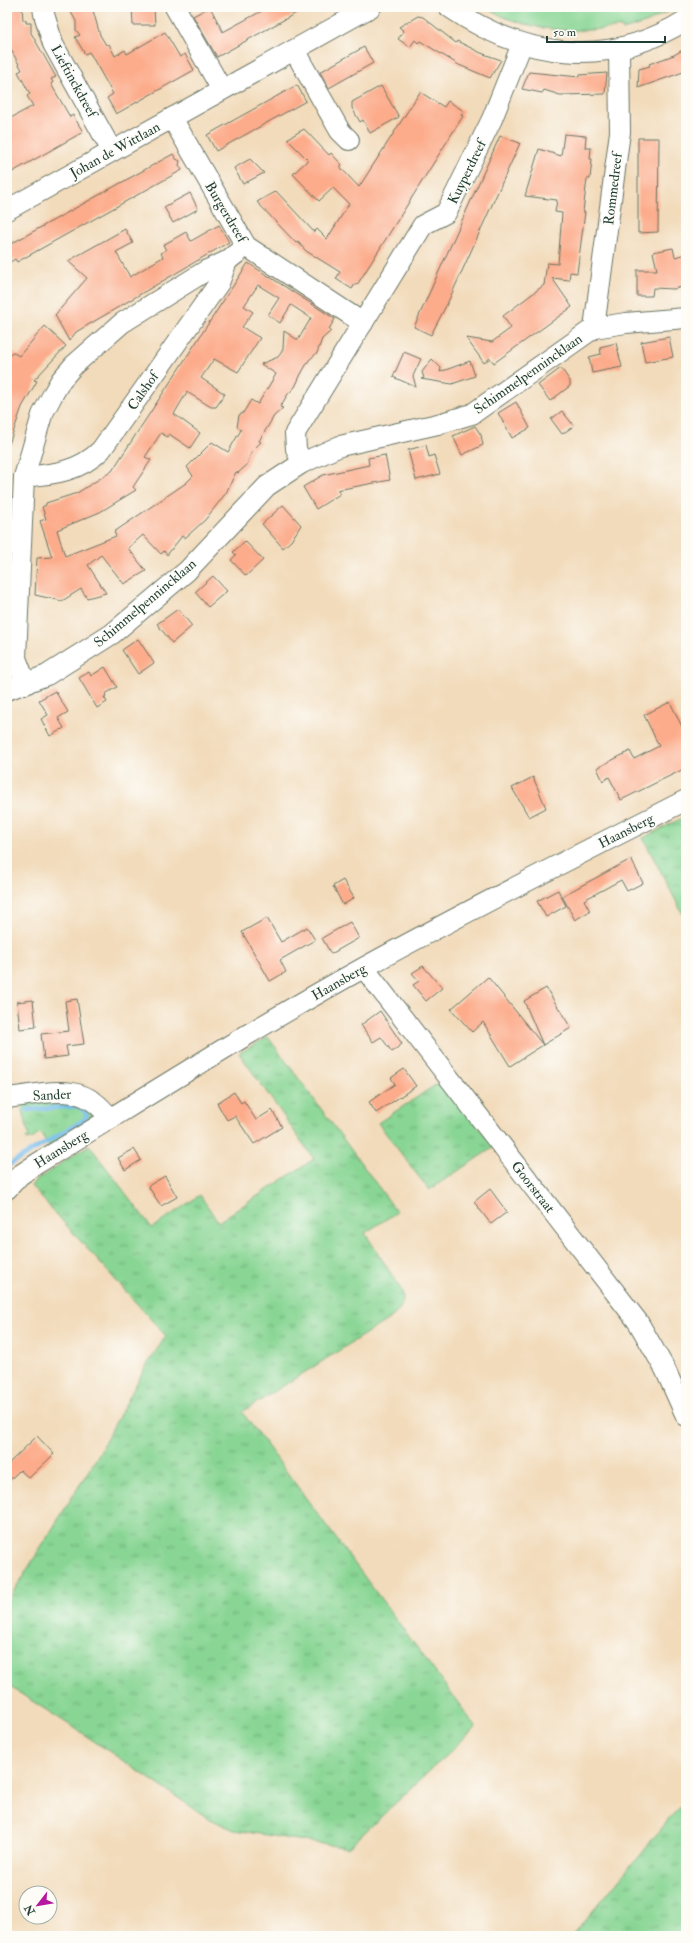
<svg xmlns="http://www.w3.org/2000/svg" width="693" height="1943" font-family="'IM FELL Double Pica',serif">
	<style>
		.grass { fill: url(#grass-tufts); stroke: #548a64 }
		.park { fill: #89d694; stroke: #548a64 }
		.lines { fill: none; stroke-linecap: round; stroke-linejoin: round }
		.stream { stroke: #74bcec; stroke-width: 4.5 }
		.building { fill: #fcac8b; fill-rule: evenodd }
		.minor-casing { stroke: #697463; stroke-width: 22 }
		.minor { stroke: #fff; stroke-width: 20 }
		.labels { text-anchor: middle; dominant-baseline: central; stroke-width: 3.5; stroke-linejoin: round; paint-order: stroke }
		.street-label { font-size: 14px; fill: #1f3d34; stroke: #fdfcf7 }
	</style>
	<defs>
		<pattern id="grass-tufts" width="24" height="20" patternUnits="userSpaceOnUse"><rect width="24" height="20" fill="#89d694"/><path d="M3 7l-1-3M5 7V3M7 7l1-3M15 17l-1-3M17 17v-4M19 17l1-3" fill="none" stroke="#6faf7a"/></pattern>
	</defs>
	<rect width="100%" height="100%" fill="#fdfcf7"/>
	<filter id="ink" filterUnits="userSpaceOnUse"><feTurbulence type="fractalNoise" baseFrequency=".025" numOctaves="2"/><feDisplacementMap in="SourceGraphic" scale="8" xChannelSelector="R" yChannelSelector="G"/><feConvolveMatrix kernelMatrix="1 2 1 2 8 2 1 2 1" color-interpolation-filters="sRGB"/></filter>
	<filter id="wash" filterUnits="userSpaceOnUse"><feTurbulence type="fractalNoise" baseFrequency=".012" numOctaves="4" result="noise"/><feDisplacementMap in="SourceGraphic" scale="16" xChannelSelector="R" yChannelSelector="G"/><feGaussianBlur stdDeviation="0.9" result="paint"/><feColorMatrix in="noise" values="0 0 0 0 0 0 0 0 0 0 0 0 0 0 0 0 0 1.4 0 .05"/><feComposite in="paint" operator="in"/></filter>
	<g filter="url(#wash)">
		<rect width="100%" height="100%" fill="#f2dbbb"/>
		<!-- grass -->
		<g class="grass">
			<polygon points="686,816 686,920 643,838"/>
			<path d="M268,1037l129,175 -32,21 37,58c3,12 -1,18 -10,26l-150,95 234,315 -128,121 -114,-18 -26,-12 -135,-91 -66,-42v-83l90,-145 49,-91 20,-30 -135,-150 4,-5 54,-36 63,83 48,-33 18,27 96,-63 -75,-106z"/>
			<polygon points="443,1080 494,1147 429,1190 378,1123"/>
			<polygon points="74,1098 92,1113 92,1120 50,1148 40,1132 34,1138 27,1140 26,1137 29,1136 21,1102"/>
			<polygon points="686,1799 686,1936 572,1936"/>
		</g>
		<!-- park -->
		<path class="park" d="M484,7h193l-29,15 -25,8 -1,-3c-49,6 -93,6 -138,-20z"/>
		<g class="lines">
			<!-- stream -->
			<polyline class="stream" points="7,1166 84,1120 86,1117 85,1111 78,1106 27,1110"/>
		</g>
		<g id="blocks">
			<!-- building -->
			<g class="building">
				<polygon points="7,7 22,7 23,20 26,20 26,23 31,23 31,33 56,77 51,79 53,82 51,84 70,117 73,115 83,132 7,175 7,120 33,106 27,96 30,94 18,72 22,70 9,46"/>
				<polygon points="68,7 92,7 100,35 106,45 109,44 115,56 125,50 127,54 165,32 180,57 185,54 194,70 116,114 107,98 113,94 91,55 89,52 85,54 75,37 80,35 76,30 76,21"/>
				<polygon points="132,7 154,7 155,25 133,25"/>
				<polygon points="210,7 223,32 269,7 307,7 217,57 193,16"/>
				<polygon points="418,16 423,17 456,43 457,41 481,53 501,60 490,78 459,65 420,41 418,43 415,40 410,47 398,39 404,31 399,27"/>
				<polygon points="364,47 373,63 329,88 320,72"/>
				<polygon points="686,48 686,71 638,88 639,69 650,66 649,64 674,55"/>
				<polygon points="529,72 579,77 579,75 607,73 605,94 560,95 544,90 542,93 522,89"/>
				<polygon points="297,85 306,101 216,151 207,135"/>
				<polygon points="381,86 399,117 370,133 363,120 360,122 352,108 352,102"/>
				<polygon points="420,92 444,107 448,101 464,111 461,115 463,116 357,285 355,284 352,289 336,279 340,272 306,251 298,242 296,243 257,202 276,191 314,232 317,229 327,239 349,204 333,188 319,201 293,174 308,160 287,139 304,129 329,155 331,153 342,165 340,167 359,187"/>
				<polygon points="564,134 586,136 585,148 591,148 590,159 592,159 590,179 587,179 583,212 585,212 577,273 570,272 569,280 552,278 572,307 494,363 490,358 484,363 466,338 492,342 511,328 503,316 544,285 547,263 558,264 562,213 555,212 557,200 525,196 539,149 561,156"/>
				<polygon points="500,136 520,143 448,302 431,335 414,327"/>
				<polygon points="638,138 659,138 658,232 638,233"/>
				<polygon points="173,154 176,159 180,161 179,165 182,170 17,262 15,259 7,264 7,246"/>
				<polygon points="250,159 264,173 243,184 234,168"/>
				<polygon points="190,193 198,209 173,223 164,207"/>
				<polygon points="219,225 229,242 76,332 69,341 55,315 87,278 68,261 125,229 133,243 116,252 130,277 163,257 161,253 166,250 163,245 186,232 191,241"/>
				<polygon points="673,248 675,257 686,254 686,286 674,289 653,288 652,296 637,296 637,270 657,270 653,252"/>
				<path d="M248,263l87,56 -6,10 2,2 -9,8 -5,14 -8,7 -8,14 -6,13 -7,7 -8,13 3,1 -9,8 -15,25 2,1 -9,9 -5,14 -9,8 -2,-1 -10,21 -21,27 -20,18 -3,-2 -15,19 -3,-4 -3,3 -18,-19 -15,13 18,23 -22,13 -23,-29 -13,10 18,28 -19,5 -6,-9 -19,12 -27,-6 2,-37 15,-1 -12,-36 6,-2 -4,-12 4,-2v-2l31,-10 35,-22zM258,285l21,13 -11,17 12,8 11,-18 20,13 -13,22 -14,-9 -1,18 -2,4 -3,4 -17,7 15,10 -18,30 -7,-4 -8,13 -4,2 -2,12 4,3 -13,22 -16,-10 -25,25 6,9 -7,7 -72,49 2,4 -51,20 -8,-26 43,-18 36,-22 -3,-3 18,-27 -6,-3 16,-24 6,4 2,-3 21,14 10,-15 -26,-19 13,-22 24,15h5l9,-13 -24,-16 13,-19 24,13 22,-34 -18,-11 11,-15 -9,-6z"/>
				<polygon points="45,326 66,346 34,380 37,381 22,407 9,444 7,443 7,361 12,352 19,356"/>
				<polygon points="669,337 673,357 645,362 641,342"/>
				<polygon points="616,343 622,367 592,373 589,357 601,354 600,347"/>
				<polygon points="404,352 421,359 413,376 416,387 393,377"/>
				<polygon points="432,359 441,368 440,372 470,361 475,376 452,384 421,379 424,378 422,372"/>
				<polygon points="561,368 570,381 570,386 550,401 538,385"/>
				<polygon points="516,402 530,428 512,438 498,413"/>
				<polygon points="562,411 574,426 562,434 551,419"/>
				<polygon points="475,426 481,435 483,445 462,455 453,436"/>
				<polygon points="426,445 429,457 434,455 440,474 416,480 408,450"/>
				<polygon points="385,455 390,480 337,490 340,494 316,509 303,487 323,475 369,465 368,458"/>
				<polygon points="283,505 301,525 291,541 283,548 262,524"/>
				<polygon points="245,541 263,560 246,576 231,560 236,555 233,552"/>
				<polygon points="213,576 227,591 208,607 195,592"/>
				<polygon points="178,609 192,626 172,643 157,624"/>
				<polygon points="138,639 154,663 138,674 122,650"/>
				<polygon points="105,667 117,687 105,694 106,696 104,697 107,702 97,708 79,678 89,672 91,676"/>
				<polygon points="55,691 68,712 58,718 64,728 50,736 41,719 48,715 39,700"/>
				<polygon points="670,702 686,735 686,768 621,800 609,777 603,781 597,768 630,751 634,759 659,746 644,715"/>
				<polygon points="533,777 546,808 529,817 512,788"/>
				<polygon points="631,859 643,883 627,891 621,880 584,900 590,911 575,920 562,896"/>
				<polygon points="343,880 354,898 343,905 333,886"/>
				<polygon points="558,890 566,906 546,917 537,901"/>
				<polygon points="267,918 281,942 307,927 315,940 280,960 286,972 270,981 242,932"/>
				<polygon points="350,922 359,938 331,954 322,938"/>
				<polygon points="423,966 442,988 426,1001 413,985 419,981 412,973"/>
				<polygon points="488,977 543,1045 510,1066 483,1022 472,1032 451,1009"/>
				<polygon points="546,988 571,1028 543,1045 524,1001"/>
				<polygon points="77,999 84,1044 66,1046 68,1056 44,1059 41,1034 69,1031 65,1001"/>
				<polygon points="33,1000 36,1027 20,1029 17,1002"/>
				<polygon points="380,1011 402,1044 392,1052 381,1037 373,1042 361,1025"/>
				<polygon points="404,1069 416,1086 376,1113 369,1102 395,1084 391,1078"/>
				<polygon points="234,1092 241,1103 244,1101 256,1120 272,1110 282,1127 254,1144 235,1116 227,1120 217,1103"/>
				<polygon points="134,1149 141,1160 125,1170 118,1158"/>
				<polygon points="165,1176 177,1197 161,1206 148,1186"/>
				<polygon points="490,1189 507,1212 491,1224 474,1202"/>
				<polygon points="37,1436 54,1454 29,1478 20,1470 7,1483 7,1465"/>
			</g>
		</g>
	</g>
	<g filter="url(#ink)">
		<use href="#blocks" fill-opacity="0" stroke="#697463" stroke-width="1"/>
		<g class="lines">
			<!-- minor casing -->
			<g class="minor-casing">
				<g id="minor">
					<polyline points="43,7 44,14 53,44 112,151"/>
					<polyline points="175,7 222,90"/>
					<path d="M449,7c74,51 158,63 237,13"/>
					<polyline points="294,50 340,131 349,140"/>
					<polyline points="172,118 246,246 363,323"/>
					<polyline points="7,210 371,7"/>
					<polyline points="594,328 620,132 619,49"/>
					<polyline points="302,463 296,449 295,433 423,225 446,213 492,119 522,44"/>
					<path d="M24,477c29,-3 55,-5 77,-27l118,-167 8,-22"/>
					<polyline points="26,684 16,658 24,477 42,415 53,394 61,380 74,365 122,323 207,270 227,261 246,246"/>
					<polyline points="7,690 47,675 112,634 187,571 267,486 302,463 340,446 438,424 472,414 594,328 626,323 686,318"/>
					<polyline points="364,968 638,1322 665,1369 686,1416"/>
					<path d="M7,1098c40,-4 76,-19 103,21"/>
					<path d="M7,1189l13,-14 18,-12c108,-66 216,-135 327,-196 105,-58 213,-112 321,-167"/>
				</g>
			</g>
			<!-- minor -->
			<use href="#minor" class="minor"/>
		</g>
	</g>
	<g class="labels">
		<!-- street labels -->
		<g class="street-label">
			<text transform="translate(74 81) rotate(61)">Lieftinckdreef</text>
			<text transform="translate(115 150) rotate(-29)">Johan de Wittlaan</text>
			<text transform="translate(467 172) rotate(-64)">Kuyperdreef</text>
			<text transform="translate(613 189) rotate(-83)">Rommedreef</text>
			<text transform="translate(226 212) rotate(59)">Burgerdreef</text>
			<text transform="translate(528 374) rotate(-35)">Schimmelpennincklaan</text>
			<text transform="translate(143 391) rotate(-55)">Calshof</text>
			<text transform="translate(145 603) rotate(-40)">Schimmelpennincklaan</text>
			<text transform="translate(626 831) rotate(-27)">Haansberg</text>
			<text transform="translate(339 982) rotate(-30)">Haansberg</text>
			<text transform="translate(52 1095) rotate(-3)">Sander</text>
			<text transform="translate(61 1149) rotate(-32)">Haansberg</text>
			<text transform="translate(533 1187) rotate(52)">Goorstraat</text>
		</g>
	</g>
	<!-- margin -->
	<rect width="693" height="1943" fill="none" stroke="#fdfcf7" stroke-width="24"/>
	<!-- north arrow -->
	<g transform="translate(38 1905) rotate(239)"><circle r="19" fill="#fdfcf7" stroke="#a4b0a9"/>
	<path d="M0-3L7 15L0 10L-7 15Z" fill="#b5179e"/>
	<text y="-6" font-size="11" font-weight="bold" text-anchor="middle" fill="#1f3d34">N</text>
	</g>
	<!-- scale -->
	<path d="M547 36v6h118v-6" fill="none" stroke="#1f3d34" stroke-width="2"/>
	<text x="553" y="36" font-size="12" fill="#1f3d34" stroke="#fdfcf7" stroke-width="3" paint-order="stroke">50 m</text>
</svg>
